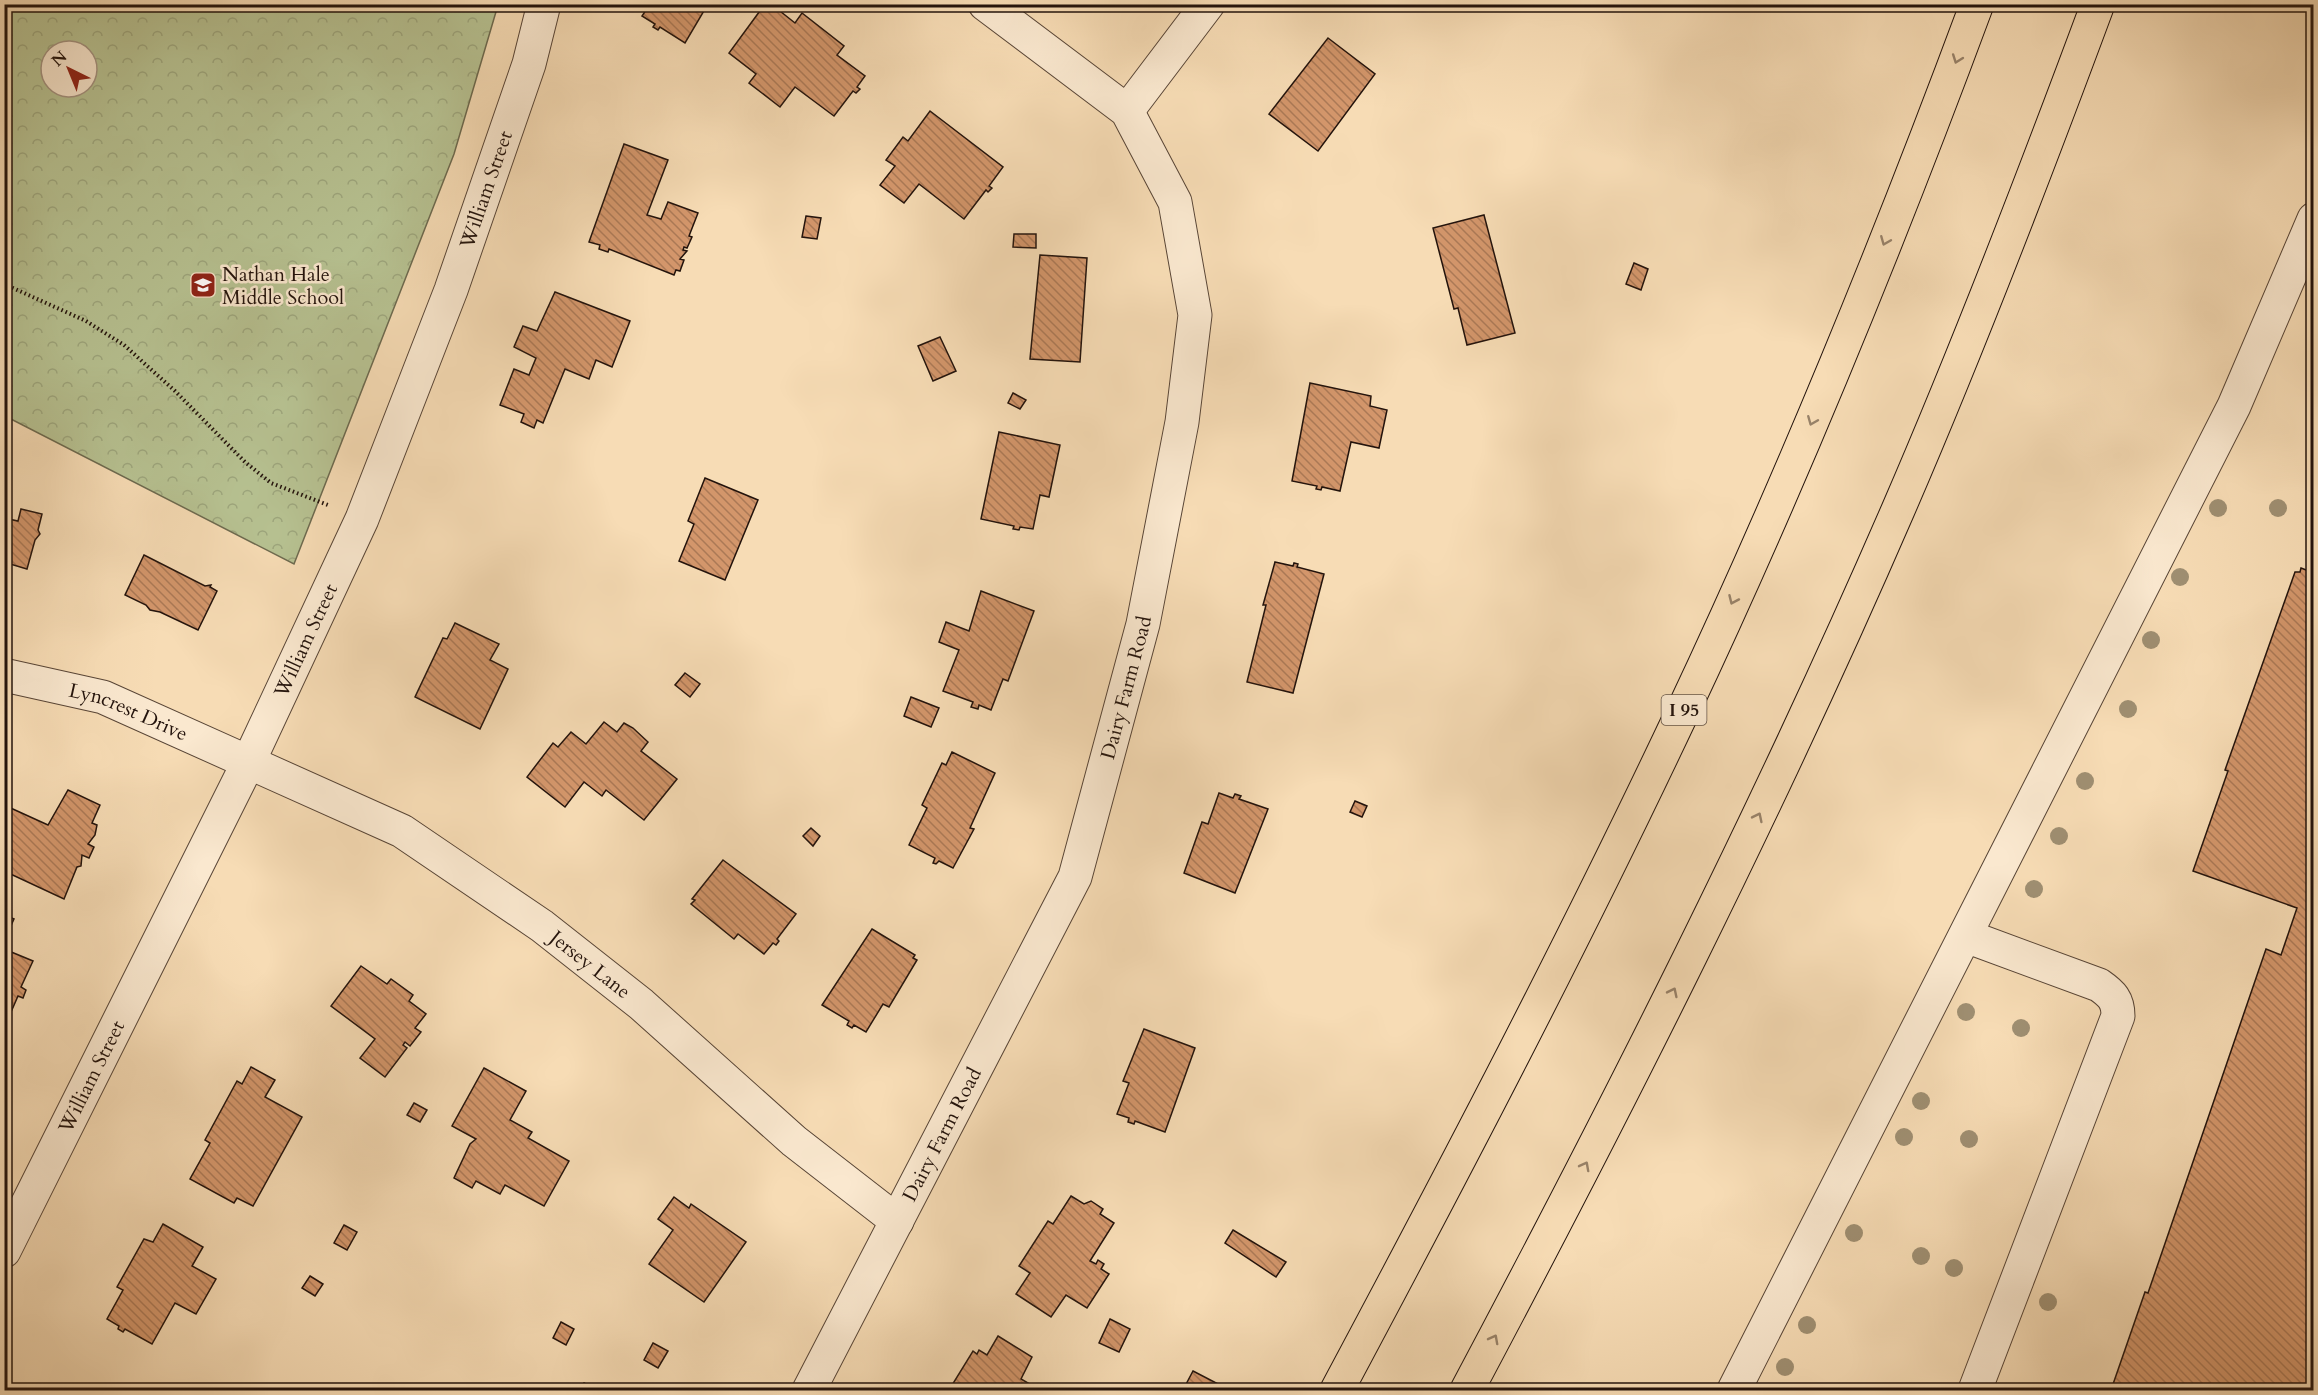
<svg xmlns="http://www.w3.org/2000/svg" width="2318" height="1395" font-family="Cardo,serif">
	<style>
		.forest { fill: url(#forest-crowns); stroke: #6d6a4f; stroke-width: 1.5; fill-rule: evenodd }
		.building { fill: url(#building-back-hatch); stroke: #23130c; stroke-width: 1.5 }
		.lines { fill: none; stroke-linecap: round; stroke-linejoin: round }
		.minor-casing { stroke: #584536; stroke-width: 35 }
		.highway-casing { stroke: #23130c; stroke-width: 35 }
		.path { stroke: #23130c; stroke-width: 4; stroke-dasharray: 1.5 3; stroke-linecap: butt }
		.minor { stroke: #fae8cf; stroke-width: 33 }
		.highway { stroke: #f7dcb5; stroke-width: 33 }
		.tree { fill: #9f8f72 }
		.oneway { stroke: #988269 }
		.labels { text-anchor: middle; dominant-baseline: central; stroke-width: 5; stroke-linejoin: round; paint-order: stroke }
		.shield { fill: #fae8cf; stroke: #645346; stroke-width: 1.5 }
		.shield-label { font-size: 18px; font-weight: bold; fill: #23130c }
		.street-label { font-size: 20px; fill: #23130c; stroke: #fae8cf }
		.poi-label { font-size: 20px; fill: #23130c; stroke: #fae8cf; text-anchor: start }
	</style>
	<defs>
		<pattern id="forest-crowns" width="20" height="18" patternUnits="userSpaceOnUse" patternTransform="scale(1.5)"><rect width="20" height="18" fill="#b7c292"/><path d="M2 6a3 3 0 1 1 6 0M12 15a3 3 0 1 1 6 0" fill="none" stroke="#9da67d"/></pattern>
		<pattern id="building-back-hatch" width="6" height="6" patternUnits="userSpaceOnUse" patternTransform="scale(1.5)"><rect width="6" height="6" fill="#d3966b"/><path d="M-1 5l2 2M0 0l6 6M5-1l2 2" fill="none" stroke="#ab7956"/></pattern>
	</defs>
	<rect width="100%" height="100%" fill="#f7dcb5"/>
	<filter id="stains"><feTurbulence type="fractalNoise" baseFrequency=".00333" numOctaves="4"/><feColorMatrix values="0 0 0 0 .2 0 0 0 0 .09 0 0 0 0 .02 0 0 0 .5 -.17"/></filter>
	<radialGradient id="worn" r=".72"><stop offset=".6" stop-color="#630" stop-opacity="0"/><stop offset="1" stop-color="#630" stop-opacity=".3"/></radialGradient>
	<!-- forest -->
	<path class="forest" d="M4,5h494l-44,149 -160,410 -289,-148zM51,51h36v36h-36z"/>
	<!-- building -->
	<g class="building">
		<polygon points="650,4 708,4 685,43 660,27 658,30 653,27 655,24 642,16"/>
		<polygon points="765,4 771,4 795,23 802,13 844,46 837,55 865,76 857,87 860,89 856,93 853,91 834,116 795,87 780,107 749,83 756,74 729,53"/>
		<polygon points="1328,38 1375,74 1318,151 1269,114"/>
		<polygon points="930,111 1003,167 989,186 992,188 988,192 986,190 964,219 919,184 904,203 880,185 895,166 886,160 903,137 908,141"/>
		<polygon points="624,144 668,160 647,215 661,219 668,202 698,213 689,236 692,237 687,248 684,247 683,250 687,251 680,259 684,260 680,271 676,270 674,275 609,249 608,252 599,249 600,245 589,242"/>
		<polygon points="1484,215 1515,333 1467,345 1458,308 1454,309 1433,228"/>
		<polygon points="806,216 821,218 817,239 802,237"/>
		<polygon points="1014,234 1036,234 1036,248 1013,247"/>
		<polygon points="1040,255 1087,258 1080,362 1030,359"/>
		<polygon points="1634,263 1648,269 1641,290 1626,284"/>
		<polygon points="555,292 630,321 612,367 596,360 589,379 565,369 543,423 537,420 534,428 521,422 524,414 500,405 514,369 529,375 536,358 514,347 523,326 537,331"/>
		<polygon points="940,337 956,371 933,381 918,346"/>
		<polygon points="1310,383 1371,396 1370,406 1387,410 1379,448 1351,442 1340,491 1322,487 1321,490 1316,489 1317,486 1292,481"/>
		<polygon points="1013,393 1026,400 1020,409 1008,403"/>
		<polygon points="999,432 1060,445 1049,497 1040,495 1033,529 1020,527 1019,530 1013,529 1014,526 981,519"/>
		<polygon points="705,478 758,500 725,580 679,561 694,524 688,521"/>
		<polygon points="21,509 42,514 38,530 40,534 35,540 27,569 7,563 4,566 4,518 18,521"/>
		<polygon points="144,555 205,586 211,585 210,587 217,591 198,630 160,612 150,610 146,605 125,595"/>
		<polygon points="1275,562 1293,566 1294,563 1298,564 1297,567 1324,574 1293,693 1247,682 1266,605 1263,605"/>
		<polygon points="2301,568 2314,573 2314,1390 2111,1390 2145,1292 2148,1293 2266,949 2281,955 2297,908 2193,871 2228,771 2225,770 2295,572 2300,572"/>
		<polygon points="981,591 1034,611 1008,681 1003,679 991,710 979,705 978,709 971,707 973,702 943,691 959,650 939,642 946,622 969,631"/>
		<polygon points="455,623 499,644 490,660 508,669 480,729 415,697 443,638 447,639"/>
		<polygon points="685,673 700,684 690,697 675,685"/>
		<polygon points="911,697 939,708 931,727 904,716"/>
		<polygon points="604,722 617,732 624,723 633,728 648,742 641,751 677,779 644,820 606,790 602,796 584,782 565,807 527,777 553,743 558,747 571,732 586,744"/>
		<polygon points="952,752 995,773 970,828 974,829 953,868 939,861 936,864 933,863 935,858 909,845 927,808 922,805 942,763 946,765"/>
		<polygon points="68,790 100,805 92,823 97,825 95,835 88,844 94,847 89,858 82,855 81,866 77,867 64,899 4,871 4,805 48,825"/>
		<polygon points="1219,793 1233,798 1235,794 1241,796 1239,799 1268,809 1235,893 1184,873 1202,822 1208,824"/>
		<polygon points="1355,801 1367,806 1362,817 1350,812"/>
		<polygon points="811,828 820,836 813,846 803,836"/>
		<polygon points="723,860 796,914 777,939 779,941 776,945 773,943 764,954 738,934 734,939 691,904 695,900 692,899"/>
		<polygon points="4,915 14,919 5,939 4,939"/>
		<polygon points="872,929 915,955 913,958 917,960 889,1007 883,1004 866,1032 854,1025 852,1028 847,1025 849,1021 822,1005"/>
		<polygon points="4,949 33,961 21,987 26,990 23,998 18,996 11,1012 4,1009"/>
		<polygon points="361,966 387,984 391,979 413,995 409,1001 426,1014 415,1028 421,1032 410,1046 405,1042 403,1045 407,1048 385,1077 360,1058 375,1039 331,1006"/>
		<polygon points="1144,1029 1195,1048 1165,1132 1135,1121 1134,1124 1128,1122 1129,1118 1117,1114 1129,1083 1123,1081"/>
		<polygon points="251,1067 275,1080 265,1097 302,1117 253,1206 237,1198 234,1203 190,1179 210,1143 205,1140 237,1081 242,1084"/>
		<polygon points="484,1068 526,1091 510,1120 532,1132 528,1138 569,1161 544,1206 505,1185 500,1194 476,1181 472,1188 454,1178 470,1144 476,1139 452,1126"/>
		<polygon points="414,1103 427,1110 420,1122 407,1115"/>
		<polygon points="1071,1196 1084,1204 1091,1201 1103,1209 1100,1214 1114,1223 1090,1261 1096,1264 1098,1260 1104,1264 1101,1269 1109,1274 1087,1308 1066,1295 1051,1317 1016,1294 1030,1273 1019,1266 1048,1221 1053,1224"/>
		<polygon points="674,1197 689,1208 691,1204 746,1242 704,1302 649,1264 673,1230 658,1219"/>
		<polygon points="163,1224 203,1247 192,1266 216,1279 196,1314 175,1303 152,1344 125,1329 123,1332 118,1329 119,1326 107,1319 123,1290 117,1287 144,1239 153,1242"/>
		<polygon points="344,1225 357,1232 347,1250 334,1243"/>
		<polygon points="1233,1230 1286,1262 1276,1277 1225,1243"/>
		<polygon points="310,1276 323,1284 315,1296 302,1288"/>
		<polygon points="1110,1319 1130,1329 1119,1352 1099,1343"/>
		<polygon points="561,1322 574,1329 566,1345 553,1338"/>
		<polygon points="998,1336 1032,1357 1021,1379 1040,1390 949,1390 973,1351 977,1354 979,1350 987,1355"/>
		<polygon points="653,1343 668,1351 658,1368 644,1360"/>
		<polygon points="1193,1371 1226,1388 1225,1390 1183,1390"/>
		<polygon points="584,1383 598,1390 580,1390"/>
	</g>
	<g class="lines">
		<!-- minor casing -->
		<g class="minor-casing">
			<g id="minor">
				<polyline points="1127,111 1208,4"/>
				<path id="s1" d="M4,675l99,22 299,134 140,95 99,78 153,137 103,80"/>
				<path d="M1966,936l133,49c13,9 19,15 19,31l-143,374"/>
				<path id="s2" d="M4,1251l245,-490 113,-242 89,-229 78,-226 15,-60"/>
				<path id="s3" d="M809,1390l266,-513 68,-253 39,-202 13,-107 -20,-113 -48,-91 -142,-107"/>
				<polyline points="1734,1390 2234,406 2314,219"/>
			</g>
		</g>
		<!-- highway casing -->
		<g class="highway-casing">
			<g id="highway">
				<path d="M1337,1390c119,-223 237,-448 345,-677 109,-231 206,-469 295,-709"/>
				<path d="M1467,1390c153,-288 301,-580 431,-880 72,-166 137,-336 200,-506"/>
			</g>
		</g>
		<!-- path -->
		<polyline class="path" points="4,284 86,321 124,345 175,391 245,462 271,483 328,505"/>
		<!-- minor -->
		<use href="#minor" class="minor"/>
		<!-- highway -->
		<use href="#highway" class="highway"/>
	</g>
	<!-- trees -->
	<g class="tree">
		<circle cx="2218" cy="508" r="9"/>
		<circle cx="2278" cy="508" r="9"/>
		<circle cx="2180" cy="577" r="9"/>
		<circle cx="2151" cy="640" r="9"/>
		<circle cx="2128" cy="709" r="9"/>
		<circle cx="2085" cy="781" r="9"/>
		<circle cx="2059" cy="836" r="9"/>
		<circle cx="2034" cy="889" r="9"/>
		<circle cx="1966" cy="1012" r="9"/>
		<circle cx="2021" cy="1028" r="9"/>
		<circle cx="1921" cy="1101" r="9"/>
		<circle cx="1904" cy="1137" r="9"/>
		<circle cx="1969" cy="1139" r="9"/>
		<circle cx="1854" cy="1233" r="9"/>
		<circle cx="1921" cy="1256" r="9"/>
		<circle cx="1954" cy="1268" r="9"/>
		<circle cx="2048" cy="1302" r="9"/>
		<circle cx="1807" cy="1325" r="9"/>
		<circle cx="1785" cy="1367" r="9"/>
	</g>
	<!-- one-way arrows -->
	<defs><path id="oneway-chevron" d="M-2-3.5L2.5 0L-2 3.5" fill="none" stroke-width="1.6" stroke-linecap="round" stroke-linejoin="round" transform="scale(1.5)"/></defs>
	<g class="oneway">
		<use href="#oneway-chevron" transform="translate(1957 59) rotate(110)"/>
		<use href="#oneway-chevron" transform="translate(1885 241) rotate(112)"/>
		<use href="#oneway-chevron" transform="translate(1812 421) rotate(112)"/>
		<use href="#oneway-chevron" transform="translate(1733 600) rotate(114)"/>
		<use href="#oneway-chevron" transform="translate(1758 817) rotate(-64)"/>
		<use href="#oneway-chevron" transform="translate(1673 992) rotate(-64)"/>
		<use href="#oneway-chevron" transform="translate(1585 1166) rotate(-62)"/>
		<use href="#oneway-chevron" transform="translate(1494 1339) rotate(-62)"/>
	</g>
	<!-- icons -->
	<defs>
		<g id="school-square" transform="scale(1.35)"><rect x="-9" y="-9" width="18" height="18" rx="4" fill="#8f2418" stroke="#fae8cf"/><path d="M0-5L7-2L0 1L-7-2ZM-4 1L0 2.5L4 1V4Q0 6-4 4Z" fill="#fff"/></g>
	</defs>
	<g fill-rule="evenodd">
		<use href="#school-square" x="203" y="285"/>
	</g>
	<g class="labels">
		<!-- shield labels -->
		<rect class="shield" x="1661.5" y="695" width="45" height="30" rx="4.5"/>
		<g class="shield-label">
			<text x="1684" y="710">I 95</text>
		</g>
		<!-- street labels -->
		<g class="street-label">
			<text stroke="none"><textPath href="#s2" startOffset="1167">William Street</textPath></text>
			<text stroke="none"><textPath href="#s2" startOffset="681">William Street</textPath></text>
			<text stroke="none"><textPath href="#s3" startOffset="774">Dairy Farm Road</textPath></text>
			<text stroke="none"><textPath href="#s1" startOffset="130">Lyncrest Drive</textPath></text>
			<text stroke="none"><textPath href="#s1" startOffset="660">Jersey Lane</textPath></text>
			<text stroke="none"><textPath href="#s2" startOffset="195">William Street</textPath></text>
			<text stroke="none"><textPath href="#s3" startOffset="288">Dairy Farm Road</textPath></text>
		</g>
		<!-- poi labels -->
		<g class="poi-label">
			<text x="222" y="274">Nathan Hale<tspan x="222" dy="23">Middle School</tspan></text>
		</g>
	</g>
	<!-- margin -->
	<rect width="2318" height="1395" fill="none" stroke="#f7dcb5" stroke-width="24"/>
	<rect x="6" y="6" width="2306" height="1383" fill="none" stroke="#23130c" stroke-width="3"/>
	<rect x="12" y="12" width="2294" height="1371" fill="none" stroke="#23130c" stroke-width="1.5"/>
	<!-- north arrow -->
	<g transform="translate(69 69) rotate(317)"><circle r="28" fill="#fae8cf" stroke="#a49381" stroke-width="1.5"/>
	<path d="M0-4.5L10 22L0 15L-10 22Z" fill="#8f2418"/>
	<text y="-9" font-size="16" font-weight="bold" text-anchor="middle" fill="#23130c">N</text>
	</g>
	<rect width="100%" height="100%" filter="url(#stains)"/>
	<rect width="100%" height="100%" fill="url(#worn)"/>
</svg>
